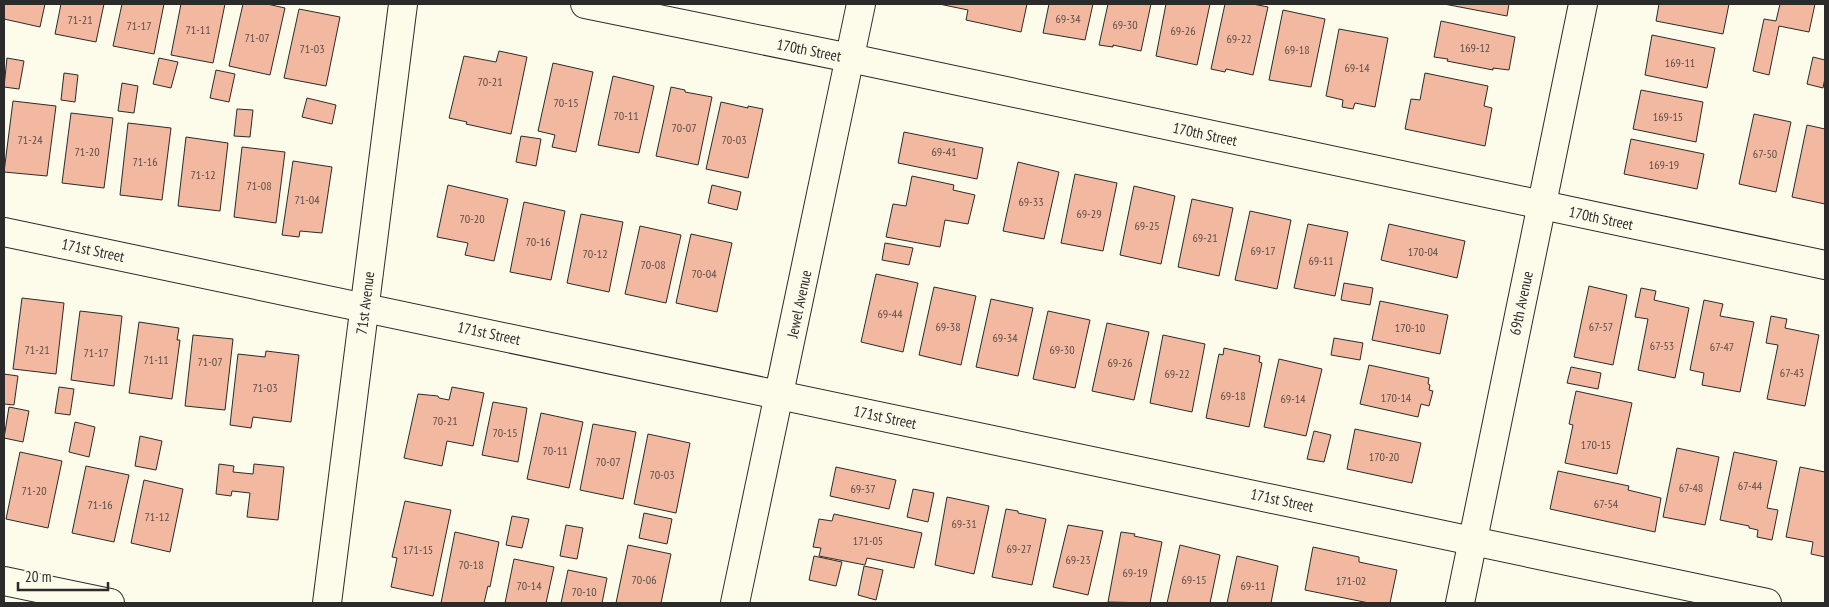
<svg xmlns="http://www.w3.org/2000/svg" width="1829" height="607" font-family="'PT Sans Narrow',sans-serif">
	<style>
		.building { fill: #f2b8a0; stroke: #2b2b2b }
		.lines { fill: none; stroke-linecap: round; stroke-linejoin: round }
		.minor-casing { stroke: #2b2b2b; stroke-width: 30 }
		.minor { stroke: #fdfbea; stroke-width: 28 }
		.labels { text-anchor: middle; dominant-baseline: central; stroke-width: 4; stroke-linejoin: round; paint-order: stroke }
		.number-label { font-size: 12px; fill: #5d4e48 }
		.street-label { font-size: 15px; fill: #2b2b2b; stroke: #fdfbea }
	</style>
	<rect width="100%" height="100%" fill="#fdfbea"/>
	<!-- building -->
	<g class="building">
		<polygon points="4,4 45,4 40,27 4,19"/>
		<polygon points="61,4 104,4 96,42 55,34"/>
		<polygon points="122,4 164,4 154,54 113,46"/>
		<polygon points="181,4 225,4 213,63 171,55"/>
		<polygon points="243,4 267,4 285,8 270,75 229,66"/>
		<polygon points="939,4 1027,4 1021,32 966,20 968,10"/>
		<polygon points="1049,4 1093,4 1085,40 1043,33"/>
		<polygon points="1108,4 1151,4 1141,51 1113,45 1113,47 1099,45"/>
		<polygon points="1166,4 1210,4 1197,65 1156,56"/>
		<polygon points="1225,4 1253,4 1268,7 1253,75 1226,69 1225,72 1211,69"/>
		<polygon points="1444,4 1509,4 1507,16"/>
		<polygon points="1659,4 1729,4 1723,34 1656,21"/>
		<polygon points="1780,4 1815,4 1809,32 1779,26 1769,75 1753,71 1764,19 1776,21"/>
		<polygon points="299,9 340,17 326,86 284,78"/>
		<polygon points="1283,10 1325,19 1311,87 1269,80"/>
		<polygon points="1441,21 1515,37 1509,70 1493,68 1493,70 1447,61 1448,59 1434,57"/>
		<polygon points="1339,29 1388,38 1375,107 1355,103 1353,109 1342,107 1343,100 1326,96"/>
		<polygon points="1652,35 1715,48 1707,88 1645,75"/>
		<polygon points="499,51 527,57 511,134 466,124 467,122 449,118 464,56 496,62"/>
		<polygon points="1813,57 1825,60 1825,78 1823,88 1807,84"/>
		<polygon points="7,58 24,61 19,89 4,87"/>
		<polygon points="159,58 178,62 171,88 153,84"/>
		<polygon points="553,63 593,72 576,152 552,147 555,135 538,131"/>
		<polygon points="216,70 235,74 229,102 210,98"/>
		<polygon points="64,73 78,75 75,102 61,100"/>
		<polygon points="1425,73 1488,86 1484,106 1492,108 1485,146 1405,129 1411,99 1420,100"/>
		<polygon points="613,76 654,86 639,153 598,145"/>
		<polygon points="122,83 138,86 134,113 118,111"/>
		<polygon points="671,87 685,90 685,92 712,97 698,165 656,156"/>
		<polygon points="1641,90 1703,102 1696,142 1633,129"/>
		<polygon points="307,98 336,105 332,124 302,117"/>
		<polygon points="13,101 56,106 47,176 4,172"/>
		<polygon points="721,102 748,108 748,106 763,109 748,178 706,169"/>
		<polygon points="237,109 253,110 250,137 234,136"/>
		<polygon points="71,113 113,118 104,188 62,183"/>
		<polygon points="1754,114 1791,122 1776,192 1739,184"/>
		<polygon points="128,123 171,128 162,200 120,195"/>
		<polygon points="1807,125 1825,129 1825,204 1792,197"/>
		<polygon points="904,132 983,148 977,179 898,163"/>
		<polygon points="521,136 541,139 536,166 516,162"/>
		<polygon points="186,137 228,143 220,211 178,206"/>
		<polygon points="1631,139 1704,154 1697,189 1624,174"/>
		<polygon points="242,147 285,152 276,223 234,217"/>
		<polygon points="293,161 332,167 322,233 300,231 299,237 282,235"/>
		<polygon points="1018,162 1059,172 1044,239 1003,231"/>
		<polygon points="1075,174 1117,183 1103,251 1061,243"/>
		<polygon points="912,176 954,185 953,190 975,195 968,224 945,220 940,247 886,237 893,204 906,206"/>
		<polygon points="448,185 508,199 494,261 465,255 468,243 437,237"/>
		<polygon points="712,185 741,192 737,210 708,203"/>
		<polygon points="1134,186 1175,196 1161,264 1120,255"/>
		<polygon points="1192,199 1233,208 1219,276 1178,267"/>
		<polygon points="524,202 565,211 551,280 510,272"/>
		<polygon points="1250,211 1291,220 1277,289 1235,280"/>
		<polygon points="581,214 623,222 609,292 567,283"/>
		<polygon points="1308,224 1348,232 1335,296 1294,288"/>
		<polygon points="1389,224 1465,241 1457,278 1381,260"/>
		<polygon points="640,226 681,235 666,303 625,294"/>
		<polygon points="691,234 732,243 717,312 676,303"/>
		<polygon points="885,243 913,248 909,265 882,260"/>
		<polygon points="876,274 918,283 903,352 861,342"/>
		<polygon points="1344,283 1373,288 1370,305 1341,300"/>
		<polygon points="1589,286 1627,295 1613,365 1574,357"/>
		<polygon points="934,287 976,296 961,365 919,355"/>
		<polygon points="1641,288 1656,291 1654,300 1689,308 1675,378 1638,370 1648,319 1635,317"/>
		<polygon points="22,298 64,303 56,374 13,369"/>
		<polygon points="991,299 1033,308 1018,376 976,367"/>
		<polygon points="1704,300 1723,304 1720,316 1754,322 1740,392 1702,385 1704,373 1690,370"/>
		<polygon points="1380,301 1448,315 1440,354 1372,340"/>
		<polygon points="80,311 122,316 114,386 71,380"/>
		<polygon points="1048,311 1090,320 1075,388 1033,379"/>
		<polygon points="1771,316 1787,319 1785,328 1819,335 1805,406 1767,399 1778,345 1766,343"/>
		<polygon points="139,322 179,328 177,340 180,340 172,399 129,393"/>
		<polygon points="1107,323 1149,332 1134,400 1092,391"/>
		<polygon points="193,335 233,339 225,410 185,406"/>
		<polygon points="1163,335 1205,344 1192,412 1150,403"/>
		<polygon points="1334,338 1363,343 1360,360 1331,355"/>
		<polygon points="1224,348 1260,356 1259,362 1262,363 1249,427 1206,418 1219,354 1223,355"/>
		<polygon points="266,351 299,355 291,422 253,417 251,428 230,425 238,354 265,357"/>
		<polygon points="1279,359 1322,369 1306,436 1264,427"/>
		<polygon points="1369,365 1429,378 1428,384 1430,385 1429,390 1433,391 1429,406 1421,404 1418,417 1360,404"/>
		<polygon points="1571,367 1601,373 1598,389 1567,383"/>
		<polygon points="4,374 18,376 14,405 4,404"/>
		<polygon points="59,387 74,389 70,415 55,413"/>
		<polygon points="452,387 484,393 473,446 447,441 442,466 404,458 418,394 438,396 439,398 449,400"/>
		<polygon points="1576,391 1632,403 1617,474 1565,463 1573,425 1569,424"/>
		<polygon points="493,402 527,408 518,462 482,455"/>
		<polygon points="9,407 29,411 23,442 4,438"/>
		<polygon points="541,413 583,422 569,488 527,479"/>
		<polygon points="75,422 95,427 89,457 69,452"/>
		<polygon points="593,424 636,432 623,499 580,490"/>
		<polygon points="1355,429 1421,443 1412,483 1347,469"/>
		<polygon points="1314,431 1331,435 1324,462 1307,459"/>
		<polygon points="648,434 690,443 676,513 634,504"/>
		<polygon points="140,436 162,441 156,470 135,466"/>
		<polygon points="1677,448 1719,457 1705,525 1663,517"/>
		<polygon points="20,452 62,461 48,528 6,519"/>
		<polygon points="1734,452 1777,461 1767,508 1778,510 1772,540 1757,537 1758,530 1749,528 1749,526 1720,520"/>
		<polygon points="219,464 234,466 233,472 253,474 254,464 284,467 278,520 247,517 250,493 232,491 231,496 216,494"/>
		<polygon points="86,466 129,475 114,542 72,533"/>
		<polygon points="836,467 896,480 889,509 830,496"/>
		<polygon points="1800,467 1825,472 1825,557 1811,554 1813,542 1786,537"/>
		<polygon points="1558,471 1629,486 1628,490 1661,498 1655,532 1550,509"/>
		<polygon points="144,480 183,489 170,552 131,543"/>
		<polygon points="913,489 934,493 928,522 907,517"/>
		<polygon points="947,497 989,506 974,574 935,565"/>
		<polygon points="405,501 451,510 433,596 391,587 397,558 392,557"/>
		<polygon points="1006,509 1018,511 1018,513 1046,519 1032,585 992,577"/>
		<polygon points="644,513 672,519 667,544 639,538"/>
		<polygon points="834,514 922,533 914,568 867,558 865,565 819,556 821,548 813,547 819,519 832,521"/>
		<polygon points="512,516 529,519 522,548 506,545"/>
		<polygon points="566,525 583,528 577,559 560,556"/>
		<polygon points="1068,525 1103,531 1088,595 1053,587"/>
		<polygon points="455,532 499,542 490,587 488,586 484,603 441,603"/>
		<polygon points="1121,532 1135,534 1134,536 1162,542 1150,603 1108,602"/>
		<polygon points="628,545 671,554 661,603 616,603"/>
		<polygon points="1180,545 1220,555 1210,603 1167,603"/>
		<polygon points="1313,547 1359,557 1359,562 1397,570 1390,603 1369,603 1305,590"/>
		<polygon points="814,556 842,562 836,586 809,580"/>
		<polygon points="1237,556 1278,566 1271,603 1227,603"/>
		<polygon points="514,559 554,567 546,603 505,603"/>
		<polygon points="864,566 883,570 876,600 858,595"/>
		<polygon points="568,570 607,578 602,603 561,603"/>
	</g>
	<g class="lines">
		<!-- minor casing -->
		<g class="minor-casing">
			<g id="minor">
				<polyline points="585,4 850,58 1825,265"/>
				<polyline points="4,232 1767,603"/>
				<polyline points="4,581 110,603"/>
				<polyline points="327,603 403,4"/>
				<polyline points="735,603 861,4"/>
				<polyline points="1460,603 1583,4"/>
			</g>
		</g>
		<!-- minor -->
		<use href="#minor" class="minor"/>
	</g>
	<g class="labels">
		<!-- number labels -->
		<g class="number-label">
			<text x="1068" y="18">69-34</text>
			<text x="80" y="19">71-21</text>
			<text x="1125" y="24">69-30</text>
			<text x="139" y="25">71-17</text>
			<text x="198" y="29">71-11</text>
			<text x="1183" y="30">69-26</text>
			<text x="257" y="37">71-07</text>
			<text x="1239" y="38">69-22</text>
			<text x="1475" y="47">169-12</text>
			<text x="312" y="48">71-03</text>
			<text x="1297" y="49">69-18</text>
			<text x="1680" y="62">169-11</text>
			<text x="1357" y="67">69-14</text>
			<text x="490" y="81">70-21</text>
			<text x="566" y="102">70-15</text>
			<text x="626" y="115">70-11</text>
			<text x="1668" y="116">169-15</text>
			<text x="684" y="127">70-07</text>
			<text x="30" y="139">71-24</text>
			<text x="734" y="139">70-03</text>
			<text x="87" y="151">71-20</text>
			<text x="944" y="151">69-41</text>
			<text x="1765" y="153">67-50</text>
			<text x="145" y="161">71-16</text>
			<text x="1664" y="164">169-19</text>
			<text x="203" y="174">71-12</text>
			<text x="259" y="185">71-08</text>
			<text x="307" y="199">71-04</text>
			<text x="1031" y="201">69-33</text>
			<text x="1089" y="213">69-29</text>
			<text x="472" y="218">70-20</text>
			<text x="1147" y="225">69-25</text>
			<text x="1205" y="237">69-21</text>
			<text x="538" y="241">70-16</text>
			<text x="1263" y="250">69-17</text>
			<text x="1423" y="251">170-04</text>
			<text x="595" y="253">70-12</text>
			<text x="1321" y="260">69-11</text>
			<text x="653" y="264">70-08</text>
			<text x="704" y="273">70-04</text>
			<text x="890" y="313">69-44</text>
			<text x="948" y="326">69-38</text>
			<text x="1601" y="326">67-57</text>
			<text x="1410" y="327">170-10</text>
			<text x="1005" y="337">69-34</text>
			<text x="1662" y="345">67-53</text>
			<text x="1722" y="346">67-47</text>
			<text x="37" y="349">71-21</text>
			<text x="1062" y="349">69-30</text>
			<text x="96" y="352">71-17</text>
			<text x="156" y="359">71-11</text>
			<text x="210" y="361">71-07</text>
			<text x="1120" y="362">69-26</text>
			<text x="1792" y="372">67-43</text>
			<text x="1177" y="373">69-22</text>
			<text x="265" y="387">71-03</text>
			<text x="1233" y="395">69-18</text>
			<text x="1396" y="397">170-14</text>
			<text x="1293" y="398">69-14</text>
			<text x="445" y="420">70-21</text>
			<text x="505" y="432">70-15</text>
			<text x="1596" y="444">170-15</text>
			<text x="555" y="450">70-11</text>
			<text x="1384" y="456">170-20</text>
			<text x="608" y="461">70-07</text>
			<text x="662" y="474">70-03</text>
			<text x="1750" y="485">67-44</text>
			<text x="1691" y="487">67-48</text>
			<text x="863" y="488">69-37</text>
			<text x="34" y="490">71-20</text>
			<text x="1606" y="503">67-54</text>
			<text x="100" y="504">71-16</text>
			<text x="157" y="516">71-12</text>
			<text x="964" y="523">69-31</text>
			<text x="868" y="540">171-05</text>
			<text x="1019" y="548">69-27</text>
			<text x="418" y="549">171-15</text>
			<text x="1078" y="559">69-23</text>
			<text x="471" y="564">70-18</text>
			<text x="1135" y="572">69-19</text>
			<text x="644" y="579">70-06</text>
			<text x="1194" y="579">69-15</text>
			<text x="1351" y="580">171-02</text>
			<text x="529" y="585">70-14</text>
			<text x="1253" y="585">69-11</text>
			<text x="584" y="591">70-10</text>
		</g>
		<!-- street labels -->
		<g class="street-label">
			<text transform="translate(809 50) rotate(11)">170th Street</text>
			<text transform="translate(1205 134) rotate(12)">170th Street</text>
			<text transform="translate(1601 218) rotate(12)">170th Street</text>
			<text transform="translate(93 250) rotate(12)">171st Street</text>
			<text transform="translate(365 303) rotate(-83)">71st Avenue</text>
			<text transform="translate(1521 303) rotate(-78)">69th Avenue</text>
			<text transform="translate(799 304) rotate(-78)">Jewel Avenue</text>
			<text transform="translate(489 333) rotate(12)">171st Street</text>
			<text transform="translate(885 417) rotate(12)">171st Street</text>
			<text transform="translate(1282 500) rotate(12)">171st Street</text>
		</g>
	</g>
	<!-- border -->
	<rect width="1829" height="607" fill="none" stroke="#2b2b2b" stroke-width="10"/>
	<!-- scale -->
	<path d="M18 582v8h90v-8" fill="none" stroke="#2b2b2b" stroke-width="2.5"/>
	<text x="25" y="582" font-size="15" fill="#2b2b2b" stroke="#fdfbea" stroke-width="4" paint-order="stroke">20 m</text>
</svg>
